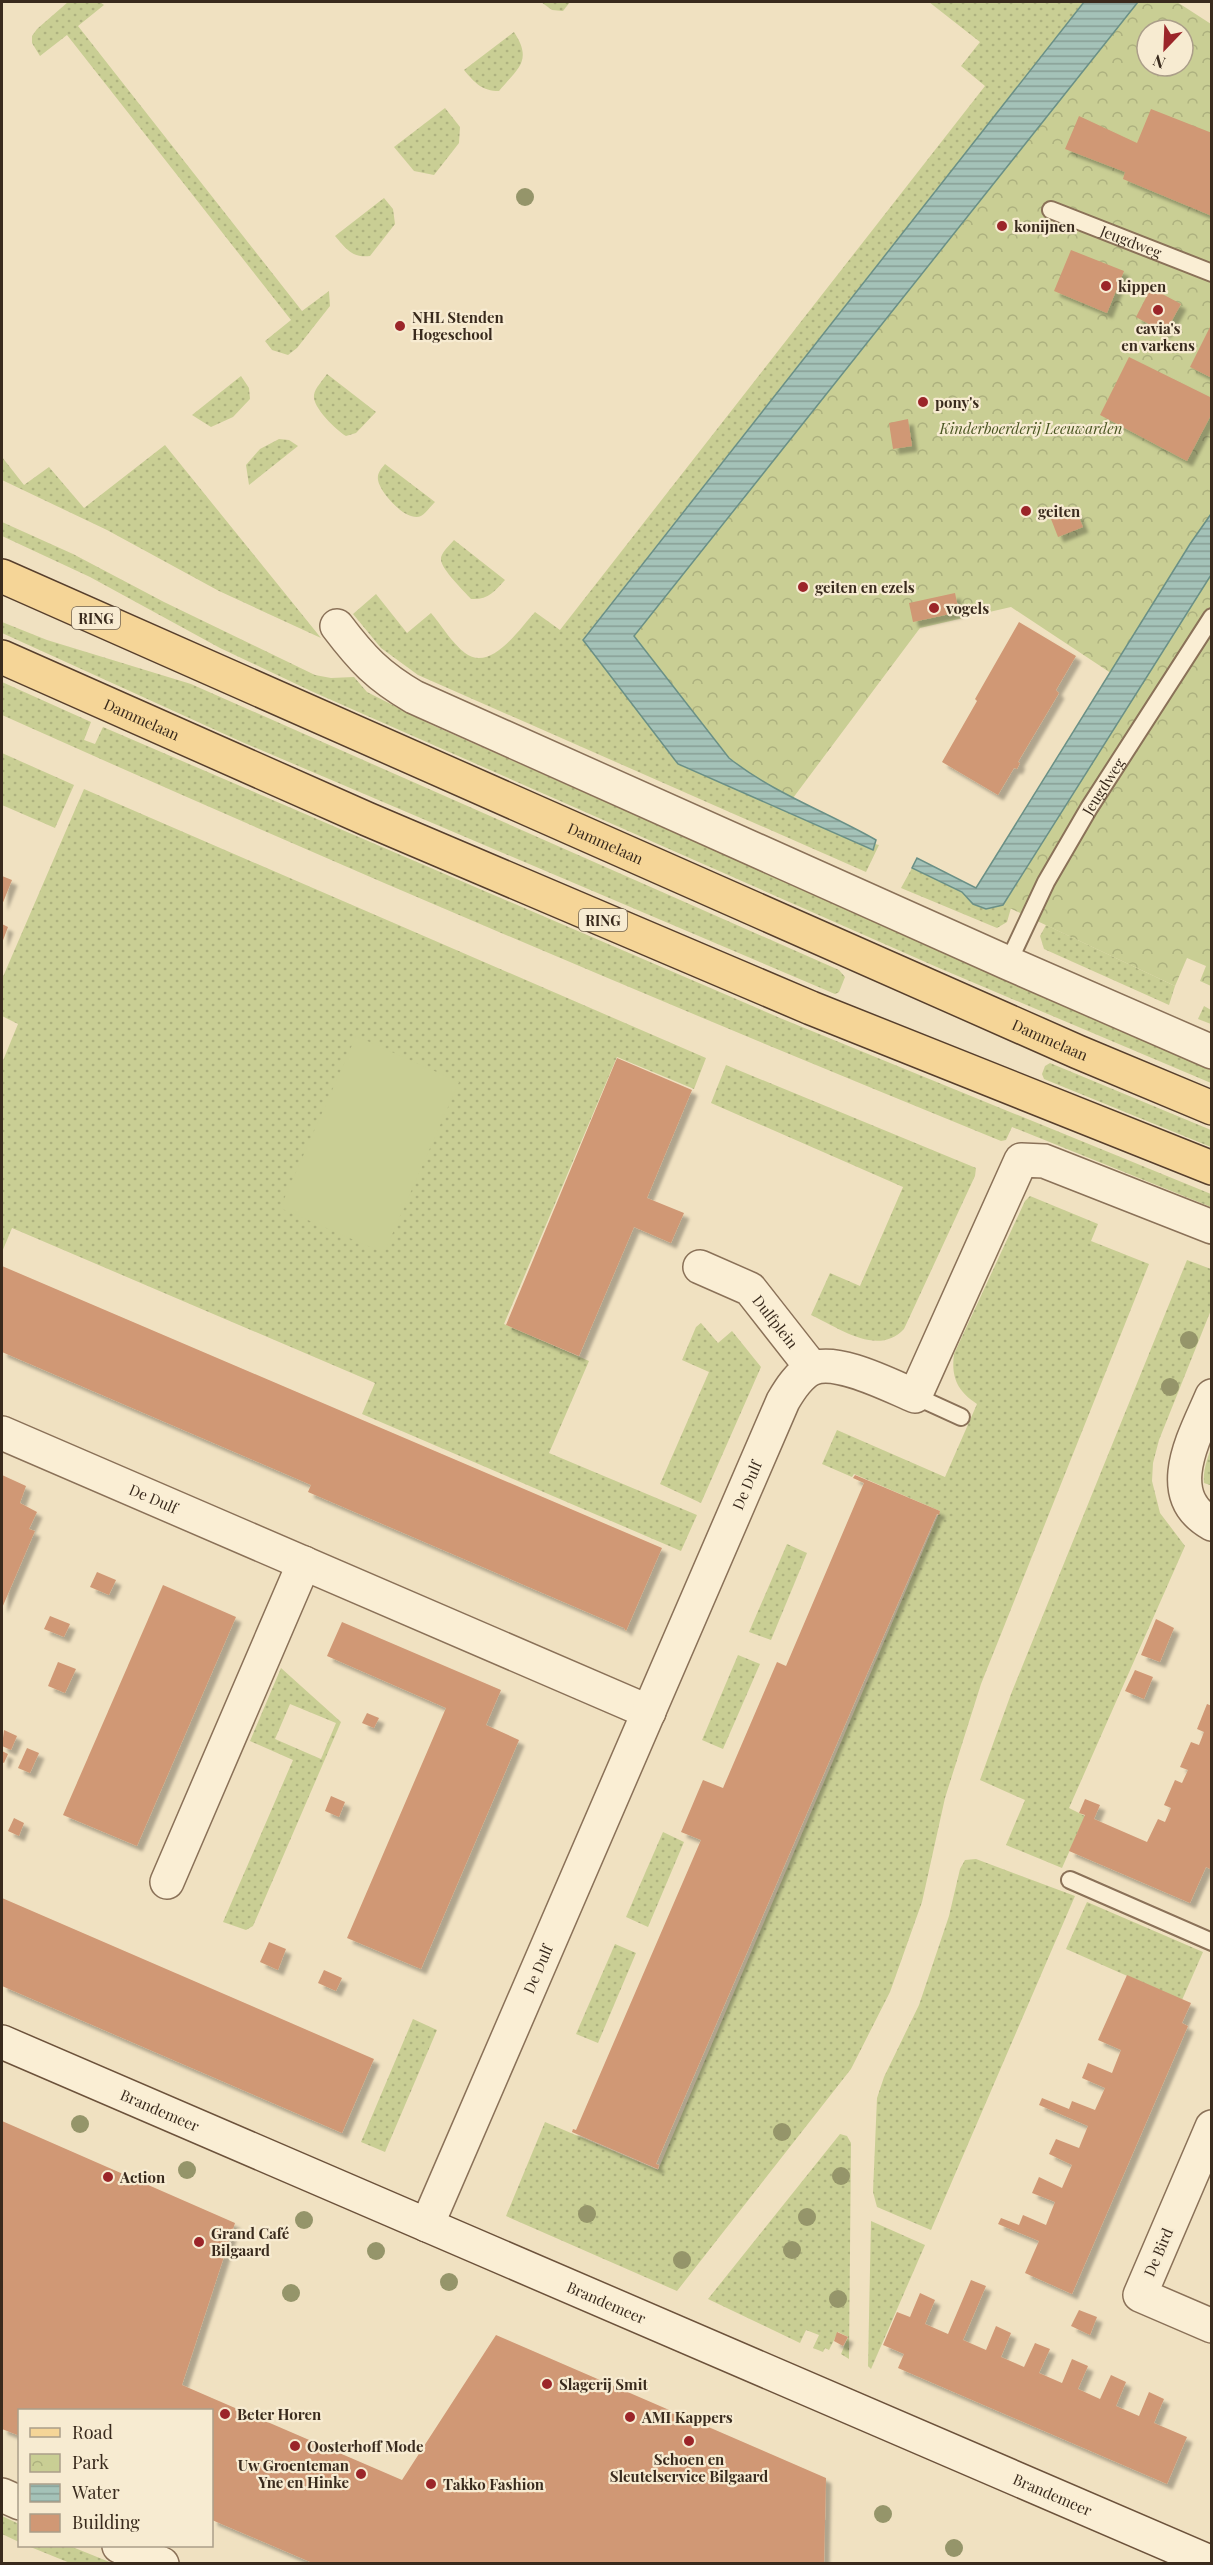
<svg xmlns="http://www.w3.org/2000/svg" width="1213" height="2565" font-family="'Playfair Display',serif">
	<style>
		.grass { fill: url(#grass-dots); fill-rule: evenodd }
		.park { fill: url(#park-crowns); fill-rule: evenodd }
		.garden { fill: #c9ce94 }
		.water { fill: url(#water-rules); stroke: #6a9086; stroke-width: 1.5 }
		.building { fill: #d09875; filter: url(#shadow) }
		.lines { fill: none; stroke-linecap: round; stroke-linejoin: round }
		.lane-casing { stroke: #8a7158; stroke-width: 20 }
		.street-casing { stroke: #8a7158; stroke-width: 36 }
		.secondary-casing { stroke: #6c523b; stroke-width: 36 }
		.primary-casing { stroke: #573f2c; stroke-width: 36 }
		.lane { stroke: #faeed4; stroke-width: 16 }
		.street { stroke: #faeed4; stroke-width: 33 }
		.secondary { stroke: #faeed4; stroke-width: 33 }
		.primary { stroke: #f5d597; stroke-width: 33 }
		.tree { fill: #95956a }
		.poi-dot { fill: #9b2529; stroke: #f7ebd1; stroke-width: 2 }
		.labels { text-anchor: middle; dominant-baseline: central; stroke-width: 4.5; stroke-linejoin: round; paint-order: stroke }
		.shield { fill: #f7ebd1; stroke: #726453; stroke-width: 1.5 }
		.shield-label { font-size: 14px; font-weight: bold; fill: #392a1d }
		.poi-label { font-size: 15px; font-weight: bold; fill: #392a1d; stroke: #f7ebd1; text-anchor: start }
		.street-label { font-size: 15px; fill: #392a1d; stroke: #f7ebd1 }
		.park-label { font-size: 15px; font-style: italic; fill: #4a5622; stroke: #f7ebd1 }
	</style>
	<defs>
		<pattern id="grass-dots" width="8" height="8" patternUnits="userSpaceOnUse" patternTransform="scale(1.5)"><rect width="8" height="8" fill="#c9ce94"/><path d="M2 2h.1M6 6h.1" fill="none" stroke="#adb17f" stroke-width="1.8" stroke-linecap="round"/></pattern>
		<pattern id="park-crowns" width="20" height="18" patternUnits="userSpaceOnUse" patternTransform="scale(1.5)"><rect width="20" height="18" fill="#c9ce94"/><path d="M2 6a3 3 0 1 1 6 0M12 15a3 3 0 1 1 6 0" fill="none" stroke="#adb17f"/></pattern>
		<pattern id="water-rules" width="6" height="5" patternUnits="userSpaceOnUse" patternTransform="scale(1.5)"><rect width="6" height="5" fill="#a4c2b8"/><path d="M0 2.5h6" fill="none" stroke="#879e95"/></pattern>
		<filter id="shadow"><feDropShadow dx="5.5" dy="5.5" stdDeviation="1.5" flood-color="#0004"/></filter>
	</defs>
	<rect width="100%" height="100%" fill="#f0e1c1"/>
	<!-- grass -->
	<g class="grass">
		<polygon points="68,2 100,2 104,5 78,26 302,311 329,291 330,306 297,348 288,355 272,350 265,341 291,320 67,35 40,56 32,43 32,36 37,29"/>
		<polygon points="541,2 570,2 563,11 552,10"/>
		<path d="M929,2h155l-501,637 95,125 195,85 2,-5 4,1 -13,27 -448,-197 -37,-27 -28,-34 23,-20 31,39 24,-20c11,13 21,30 34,40 26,20 55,-25 70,-41l25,18 425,-544 -24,-20 19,-24z"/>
		<path d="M514,32c19,29 4,36 -15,59 -17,0 -24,-8 -35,-21z"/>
		<polygon points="445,108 460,127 459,143 434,175 414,171 394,147"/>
		<path d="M384,198l9,11 2,15 -25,32c-18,2 -24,-7 -35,-20z"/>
		<path d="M327,374l49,38 -20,21 -10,3c-10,-6 -34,-29 -32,-41 1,-7 9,-15 13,-21z"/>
		<polygon points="241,376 249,388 250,399 233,417 211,427 192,415"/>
		<polygon points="279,439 289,440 298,446 249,485 246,465 260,449"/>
		<polygon points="165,445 321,638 219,591 107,530 2,480 2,457 24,485 49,467 84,508"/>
		<path d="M385,464l50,38c-4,4 -9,11 -14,14 -14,7 -41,-23 -43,-36 -1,-7 3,-11 7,-16z"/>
		<polygon points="2,522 73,554 164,602 315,675 331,678 354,677 367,692 432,725 1211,1070 1211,1083 939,968 311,691 220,648 90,577 2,536"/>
		<path d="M454,540l51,40c-11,12 -17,20 -34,19 -7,-8 -29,-29 -30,-39 -1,-7 9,-15 13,-20z"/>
		<polygon points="2,622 47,640 191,684 839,970 845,977 839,992 835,994 242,742 2,633"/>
		<path d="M2,682l89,40 -7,18 11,4 8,-17 677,291 431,176v13l-199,-80 -6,13 -5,1c-336,-137 -669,-278 -999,-426z"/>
		<polygon points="2,753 74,785 55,828 2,805"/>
		<polygon points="84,789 706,1058 694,1089 617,1057 504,1324 589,1361 549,1453 697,1515 681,1551 362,1414 375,1383 12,1228 2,1252 2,1063 18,1024 2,1016 2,979"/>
		<polygon points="912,868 962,892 973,904 985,909 1003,905 1011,908 1007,922 997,928 901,888"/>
		<polygon points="1046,925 1175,986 1169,1005 1044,949 1040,936"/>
		<polygon points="1204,1006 1211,1010 1211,1024 1198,1019"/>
		<polygon points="1050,1063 1211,1130 1211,1147 1044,1079 1042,1074 1045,1066"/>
		<path d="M726,1065l250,103 -1,8 -71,153c-26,28 -65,-1 -93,-14l19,-42 30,13 43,-99 -192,-84z"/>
		<path d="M1030,1196l68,28 -7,17 58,23 -168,420 -36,114 -23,104 -32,90 -39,77 -174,222 -171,-75 39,-94 113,48 282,-659 -86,-37 -2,3 -30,-13 15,-34 108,47 32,-73c-20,-13 -26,-27 -23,-50l71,-153z"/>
		<polygon points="1187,1260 1211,1269 1211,1310 1159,1440 1153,1463 1152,1481 1160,1513 1185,1546 1069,1808 1085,1816 1062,1868 1006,1845 1025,1800 980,1780 1011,1694"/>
		<polygon points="701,1323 718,1343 732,1331 761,1367 701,1503 660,1484 709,1372 682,1360 696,1327"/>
		<path d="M1211,1448l1,35 -2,2 -6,-2c-1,-13 3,-23 7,-35z"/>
		<polygon points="787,1544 807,1553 771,1640 749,1632"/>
		<polygon points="738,1655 760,1664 723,1749 702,1740"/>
		<path d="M281,1668l60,54 -88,204 -7,4 -23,-8 70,-162 -43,-19zM290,1704l46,19 -15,36 -46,-20z"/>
		<polygon points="663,1832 684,1842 648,1927 626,1917"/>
		<polygon points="976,1859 1075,1896 931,2230 877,2207 873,2192 877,2098 884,2077 919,2005 949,1916 960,1869 965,1860"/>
		<polygon points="1087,1902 1203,1952 1182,2000 1066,1949"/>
		<polygon points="615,1944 636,1953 598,2043 576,2034"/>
		<polygon points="413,2019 437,2030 385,2152 361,2142"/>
		<polygon points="840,2134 847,2136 851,2143 849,2359 841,2354 848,2337 838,2332 829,2350 825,2348 823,2352 813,2348 819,2335 806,2330 800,2343 708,2299"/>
		<polygon points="871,2221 925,2245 871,2369 868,2366"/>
		<polygon points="2,2516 19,2524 19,2542 2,2534"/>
		<polygon points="28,2546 70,2546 112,2563 70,2563"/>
	</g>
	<!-- park -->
	<path class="park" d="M1138,2h39l34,22v962l-11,-5 6,-15 -19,-8 -12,28 -172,-81 135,-214 -127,-84 -91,21 -127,170 -45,-25 -19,-15 -95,-122zM1147,30h36v36h-36z"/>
	<!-- garden -->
	<polygon class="garden" points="356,1036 459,1082 384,1253 280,1208"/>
	<!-- water -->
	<g class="water">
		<path d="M1084,2h54l-504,634 95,122c44,35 98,54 147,82l-3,10 -195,-86 -95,-124z"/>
		<polygon points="1211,514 1211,575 1003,905 986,909 973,904 962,892 912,868 917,858 976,888 1190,544"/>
	</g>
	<!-- building -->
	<g class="building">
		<polygon points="1151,109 1212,133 1212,216 1123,179 1125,172 1065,149 1079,116 1137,143"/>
		<polygon points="1071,250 1124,271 1107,313 1054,291"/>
		<polygon points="1151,288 1181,304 1165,333 1136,317"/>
		<polygon points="1212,323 1212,378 1190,367"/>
		<polygon points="1129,357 1212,398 1212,413 1187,461 1100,415"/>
		<polygon points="908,419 912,446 893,449 889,423"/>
		<polygon points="1076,510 1083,527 1058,537 1051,519"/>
		<polygon points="955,593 959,612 913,622 909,603"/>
		<polygon points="1019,622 1076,656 1056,690 1059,693 1018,762 1020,763 1017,769 1014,768 998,795 942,762 977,701 975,699"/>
		<polygon points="2,876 12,880 2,905"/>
		<polygon points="2,924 8,927 2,943"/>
		<polygon points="617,1058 692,1090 647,1198 684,1213 671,1243 634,1227 579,1356 506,1325"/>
		<polygon points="2,1266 662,1548 626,1631 624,1628 308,1492 311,1485 2,1352"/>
		<polygon points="2,1475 26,1486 20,1503 37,1512 29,1529 35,1531 2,1608"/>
		<polygon points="855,1475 940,1511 939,1515 937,1514 857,1697 656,2164 659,2165 658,2169 572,2132 573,2129 576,2130 701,1840 681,1832 703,1780 723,1788 777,1662 786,1666 864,1483 853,1478"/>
		<polygon points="97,1572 116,1580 109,1595 90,1587"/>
		<polygon points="163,1585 236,1617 137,1846 63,1815"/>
		<polygon points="50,1616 70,1624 64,1637 44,1629"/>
		<polygon points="1156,1619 1174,1628 1160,1662 1141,1655"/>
		<polygon points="342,1622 501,1690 486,1725 519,1740 421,1969 347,1938 446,1708 327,1656"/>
		<polygon points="58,1662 76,1669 65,1693 48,1686"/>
		<polygon points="1135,1670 1153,1677 1144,1699 1125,1691"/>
		<polygon points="1207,1704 1212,1706 1212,1870 1206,1867 1190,1903 1069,1851 1085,1815 1079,1813 1085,1799 1100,1805 1094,1819 1147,1842 1158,1819 1165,1822 1171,1808 1164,1805 1175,1780 1182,1783 1188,1770 1180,1767 1191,1742 1199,1745 1204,1732 1197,1729"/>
		<polygon points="367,1713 379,1718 374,1728 362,1723"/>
		<polygon points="4,1730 17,1736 11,1750 2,1746"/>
		<polygon points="27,1748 39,1753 30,1773 18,1768"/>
		<polygon points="2,1751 8,1754 4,1763 2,1762"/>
		<polygon points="331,1796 345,1802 339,1817 325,1811"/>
		<polygon points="14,1818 24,1823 19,1836 8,1831"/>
		<polygon points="2,1898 374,2059 342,2133 2,1986"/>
		<polygon points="269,1942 286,1949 278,1970 260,1962"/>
		<polygon points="324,1970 342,1978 336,1991 318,1983"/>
		<polygon points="1127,1975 1191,2003 1182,2023 1188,2026 1072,2294 1025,2273 1039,2241 998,2224 1001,2218 1019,2225 1023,2215 1046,2225 1055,2202 1032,2193 1039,2177 1062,2188 1072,2165 1049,2154 1056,2139 1079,2148 1088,2126 1039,2105 1042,2098 1069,2109 1072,2101 1095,2110 1105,2088 1082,2078 1088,2063 1112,2073 1121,2050 1098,2040"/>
		<polygon points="2,2121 235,2223 182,2385 402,2480 496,2335 826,2478 824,2564 315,2564 212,2520 212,2410 20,2410 20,2436 2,2429"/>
		<polygon points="971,2280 986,2286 963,2340 986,2350 996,2326 1011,2333 1001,2357 1024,2367 1035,2343 1050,2349 1039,2373 1062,2383 1072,2359 1088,2366 1078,2389 1100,2399 1111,2375 1126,2382 1116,2406 1139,2416 1149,2392 1164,2399 1154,2423 1187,2437 1167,2484 898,2368 904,2354 883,2345 897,2312 910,2317 920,2293 935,2300 925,2324 948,2334"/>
		<polygon points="1079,2310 1097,2317 1090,2335 1071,2326"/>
		<polygon points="837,2332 848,2337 843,2346 834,2341"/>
	</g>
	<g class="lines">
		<!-- lane casing -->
		<g class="lane-casing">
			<g id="lane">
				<path id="s1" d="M1051,210l161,63"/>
				<path id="s2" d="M1008,963l38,-81 43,-74 123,-191"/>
				<polyline points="915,1396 961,1417"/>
				<polyline points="1070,1880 1212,1942"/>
			</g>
		</g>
		<!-- street casing -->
		<g class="street-casing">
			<g id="street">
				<path d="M337,626c25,33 41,50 77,71l594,266 204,89"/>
				<path id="s3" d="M700,1267l50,22 62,79"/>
				<path d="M1212,1396c-17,40 -52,99 0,128"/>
				<path id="s4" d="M2,1433l647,279"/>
				<polyline points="167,1882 304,1563"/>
				<polyline points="1212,2127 1140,2295 1212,2326"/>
				<path id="s5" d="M427,2225l356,-824c7,-12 16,-26 28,-32 25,-12 80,17 104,27l106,-236 23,1 168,66"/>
				<polyline points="2,2495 20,2503"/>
				<polyline points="119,2546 162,2564"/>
			</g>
		</g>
		<!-- secondary casing -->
		<g class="secondary-casing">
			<g id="secondary">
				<path id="s6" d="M2,2042l1210,521"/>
			</g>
		</g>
		<!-- primary casing -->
		<g class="primary-casing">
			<g id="primary">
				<path id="s7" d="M2,576l1076,476 134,56"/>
				<path id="s8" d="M2,657l365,162 444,189 401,160"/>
			</g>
		</g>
		<!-- lane -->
		<use href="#lane" class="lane"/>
		<!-- street -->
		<use href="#street" class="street"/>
		<!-- secondary -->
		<use href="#secondary" class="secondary"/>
		<!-- primary -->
		<use href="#primary" class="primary"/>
	</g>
	<!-- trees -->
	<g class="tree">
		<circle cx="525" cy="197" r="9"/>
		<circle cx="1189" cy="1340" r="9"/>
		<circle cx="1170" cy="1387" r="9"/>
		<circle cx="80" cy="2124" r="9"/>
		<circle cx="782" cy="2132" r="9"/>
		<circle cx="187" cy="2170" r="9"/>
		<circle cx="841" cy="2176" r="9"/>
		<circle cx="587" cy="2214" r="9"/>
		<circle cx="807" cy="2217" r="9"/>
		<circle cx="304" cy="2220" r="9"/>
		<circle cx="792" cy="2250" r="9"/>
		<circle cx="376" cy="2251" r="9"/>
		<circle cx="682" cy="2260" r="9"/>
		<circle cx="449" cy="2282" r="9"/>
		<circle cx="291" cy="2293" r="9"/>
		<circle cx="838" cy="2299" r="9"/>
		<circle cx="883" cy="2514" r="9"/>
		<circle cx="954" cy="2548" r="9"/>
	</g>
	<!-- markers -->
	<g class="poi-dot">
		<circle cx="1002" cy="226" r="6"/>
		<circle cx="1106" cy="286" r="6"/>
		<circle cx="1158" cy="310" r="6"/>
		<circle cx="400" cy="326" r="6"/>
		<circle cx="923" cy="402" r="6"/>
		<circle cx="1026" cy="511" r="6"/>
		<circle cx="803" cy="587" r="6"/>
		<circle cx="934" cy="608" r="6"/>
		<circle cx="108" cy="2177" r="6"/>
		<circle cx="199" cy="2242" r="6"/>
		<circle cx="547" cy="2384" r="6"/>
		<circle cx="225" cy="2414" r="6"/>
		<circle cx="630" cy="2417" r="6"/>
		<circle cx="689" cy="2441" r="6"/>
		<circle cx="295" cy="2446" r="6"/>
		<circle cx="361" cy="2474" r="6"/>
		<circle cx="431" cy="2484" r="6"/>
	</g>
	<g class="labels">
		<!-- shield labels -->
		<g class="shield">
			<rect x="72" y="607" width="48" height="22" rx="4.5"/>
			<rect x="579" y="909" width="48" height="22" rx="4.5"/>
		</g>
		<g class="shield-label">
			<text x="96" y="618">RING</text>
			<text x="603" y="920">RING</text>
		</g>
		<!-- poi labels -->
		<g class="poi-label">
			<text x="1014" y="226">konijnen</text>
			<text x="1118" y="286">kippen</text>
			<text x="412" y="317">NHL Stenden<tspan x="412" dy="17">Hogeschool</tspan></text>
			<text x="1158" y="328" text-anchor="middle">cavia's<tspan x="1158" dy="17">en varkens</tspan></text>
			<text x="935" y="402">pony's</text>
			<text x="1038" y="511">geiten</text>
			<text x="815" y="587">geiten en ezels</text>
			<text x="946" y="608">vogels</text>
			<text x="120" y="2177">Action</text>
			<text x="211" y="2233">Grand Café<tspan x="211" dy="17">Bilgaard</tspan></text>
			<text x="559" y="2384">Slagerij Smit</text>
			<text x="237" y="2414">Beter Horen</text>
			<text x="642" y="2417">AMI Kappers</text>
			<text x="307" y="2446">Oosterhoff Mode</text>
			<text x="689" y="2459" text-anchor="middle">Schoen en<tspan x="689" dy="17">Sleutelservice Bilgaard</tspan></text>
			<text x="349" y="2465" text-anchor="end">Uw Groenteman<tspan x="349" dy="17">Yne en Hinke</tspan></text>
			<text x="443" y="2484">Takko Fashion</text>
		</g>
		<!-- street labels -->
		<g class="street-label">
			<text stroke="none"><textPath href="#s1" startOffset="86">Jeugdweg</textPath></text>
			<text stroke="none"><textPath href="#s8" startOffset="153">Dammelaan</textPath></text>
			<text stroke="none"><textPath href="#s2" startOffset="201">Jeugdweg</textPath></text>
			<text stroke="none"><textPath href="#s7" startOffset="660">Dammelaan</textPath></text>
			<text stroke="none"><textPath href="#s7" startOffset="1146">Dammelaan</textPath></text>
			<text stroke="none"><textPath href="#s3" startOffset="96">Dulfplein</textPath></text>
			<text stroke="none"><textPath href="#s5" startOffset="806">De Dulf</textPath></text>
			<text stroke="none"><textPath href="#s4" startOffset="165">De Dulf</textPath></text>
			<text stroke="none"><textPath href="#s5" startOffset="279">De Dulf</textPath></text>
			<text stroke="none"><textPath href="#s6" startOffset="172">Brandemeer</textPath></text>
			<text transform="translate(1158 2252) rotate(-67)">De Bird</text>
			<text stroke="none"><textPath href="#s6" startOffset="658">Brandemeer</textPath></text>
			<text stroke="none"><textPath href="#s6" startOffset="1144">Brandemeer</textPath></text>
		</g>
		<!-- park labels -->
		<g class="park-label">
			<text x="1031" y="428">Kinderboerderij Leeuwarden</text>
		</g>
	</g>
	<!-- border -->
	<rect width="1213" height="2565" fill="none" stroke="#392a1d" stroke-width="6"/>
	<!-- legend -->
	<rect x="18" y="2409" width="195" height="138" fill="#f7ebd1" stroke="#ab9e89" stroke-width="1.5"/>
	<rect x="30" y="2428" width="30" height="9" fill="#f5d597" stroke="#ab9e89" stroke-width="1.5"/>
	<text x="72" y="2439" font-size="18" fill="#392a1d">Road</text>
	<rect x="30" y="2454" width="30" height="18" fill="url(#park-crowns)" stroke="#ab9e89" stroke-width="1.5"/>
	<text x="72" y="2469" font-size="18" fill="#392a1d">Park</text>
	<rect x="30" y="2484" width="30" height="18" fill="url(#water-rules)" stroke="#ab9e89" stroke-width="1.5"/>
	<text x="72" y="2499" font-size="18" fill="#392a1d">Water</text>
	<rect x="30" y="2514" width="30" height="18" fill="#d09875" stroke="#ab9e89" stroke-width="1.5"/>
	<text x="72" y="2529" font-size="18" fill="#392a1d">Building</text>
	<!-- north arrow -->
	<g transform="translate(1165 48) rotate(203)"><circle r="28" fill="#f7ebd1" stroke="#ab9e89" stroke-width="1.5"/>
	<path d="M0-4.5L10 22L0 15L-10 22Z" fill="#9b2529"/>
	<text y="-9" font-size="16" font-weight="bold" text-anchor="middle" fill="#392a1d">N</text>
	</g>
</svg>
